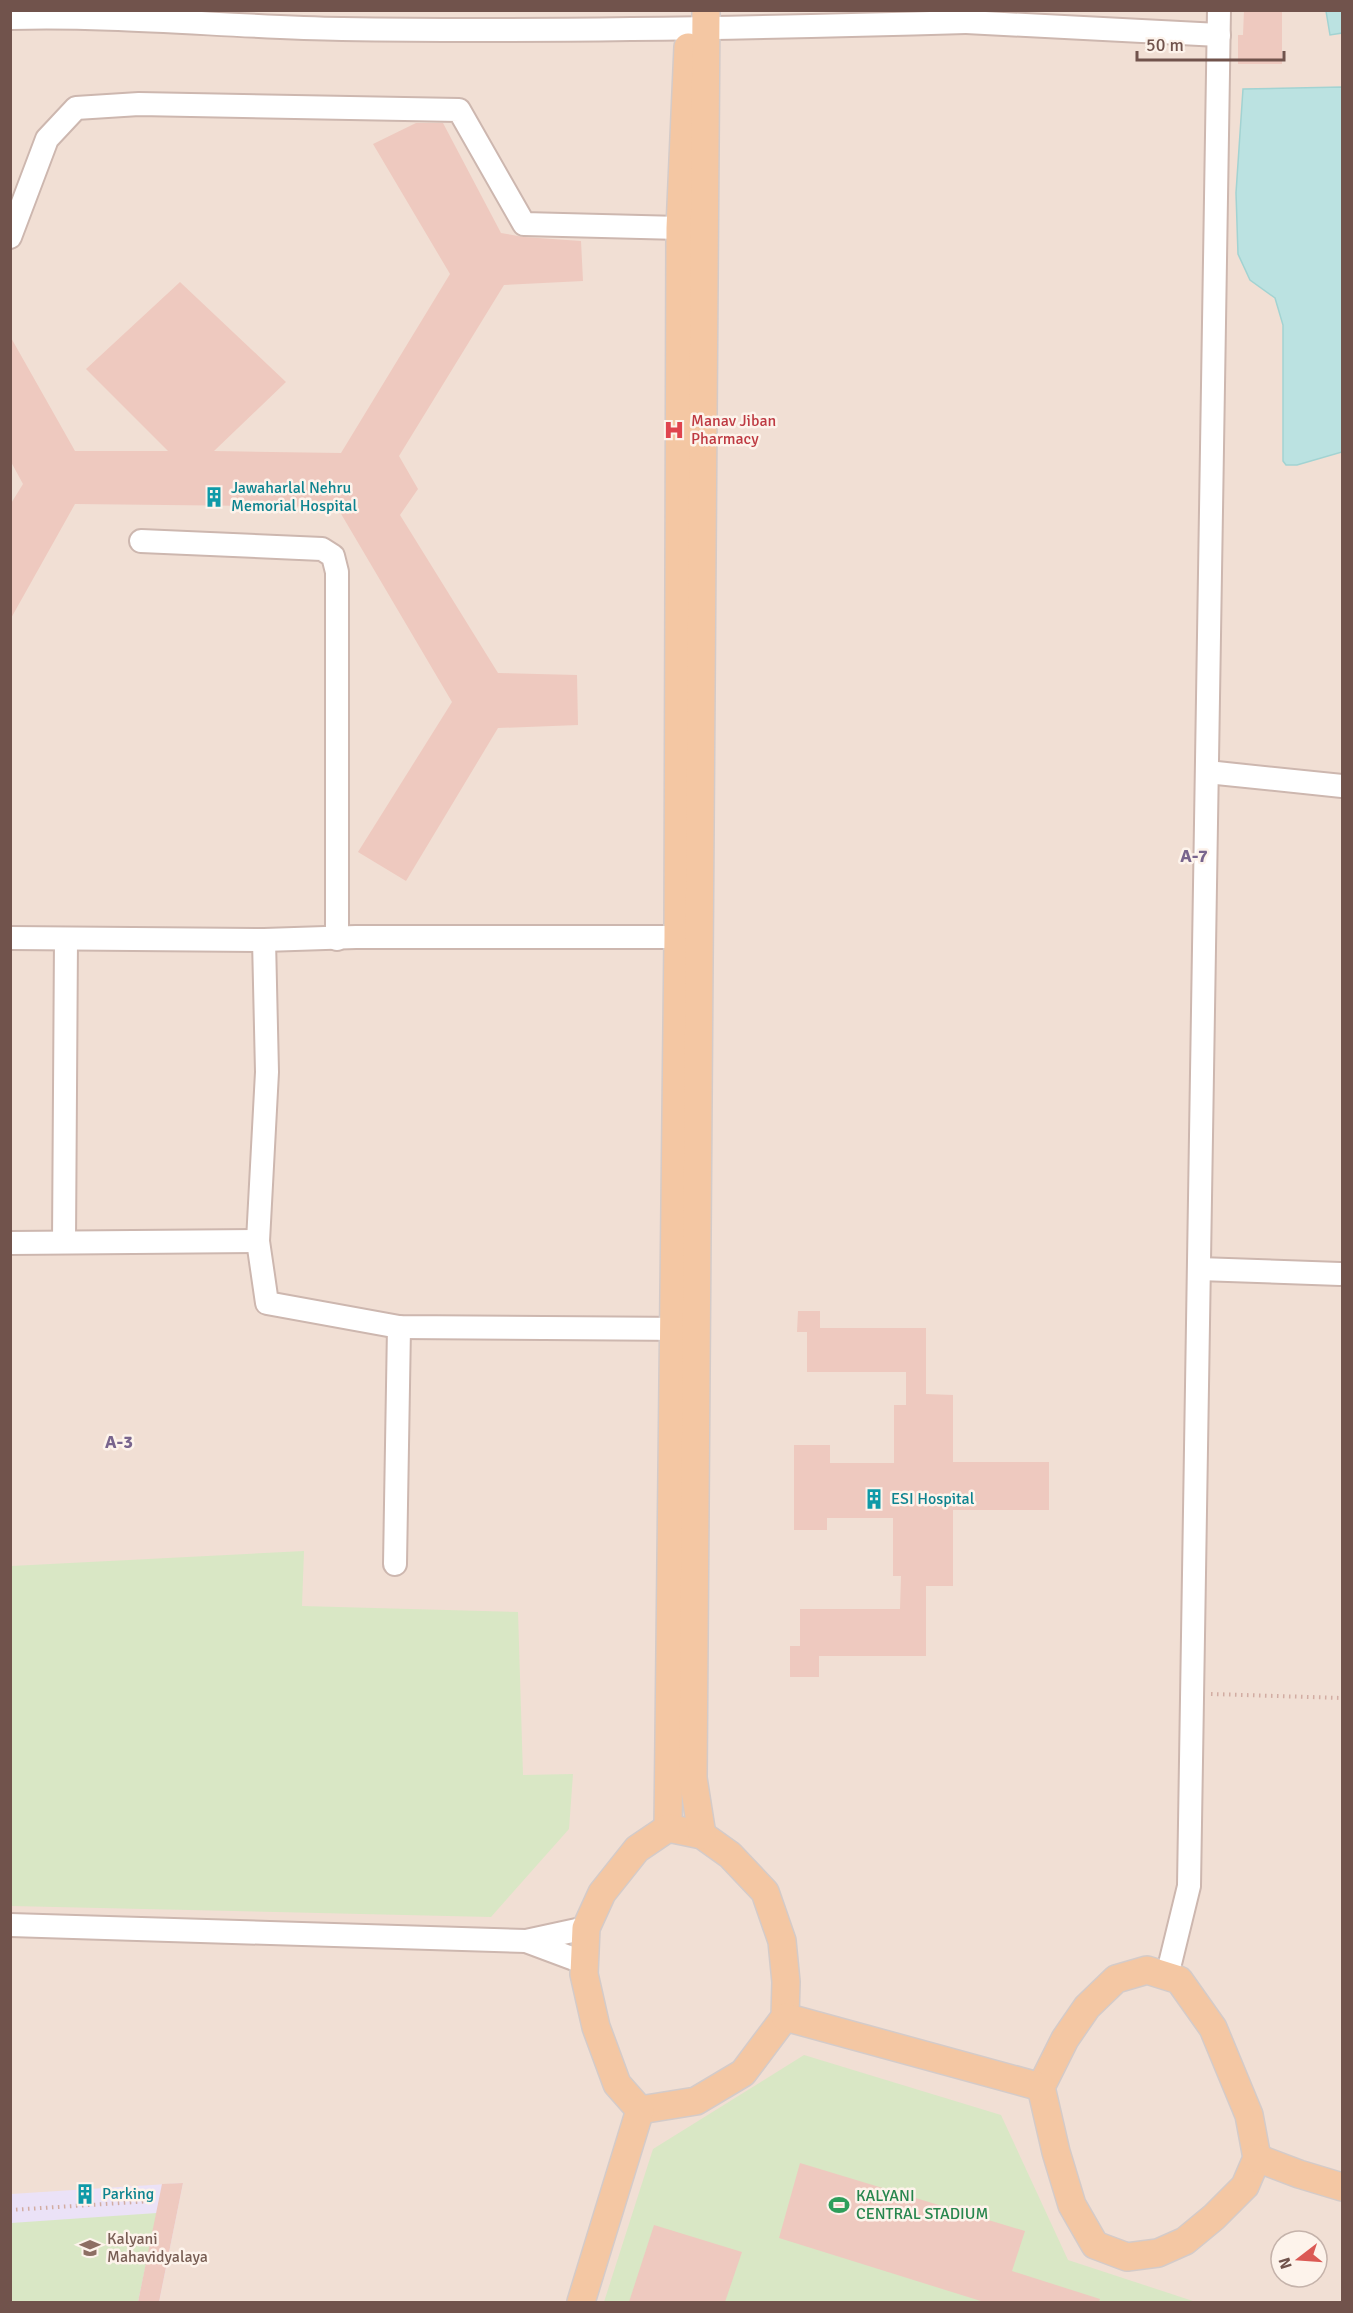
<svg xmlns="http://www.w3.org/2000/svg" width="1353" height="2313" font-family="Signika,sans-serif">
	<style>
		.residential { fill: #f1dfd4; fill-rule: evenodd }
		.education { fill: #ebe2f7 }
		.green { fill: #d9e7c5 }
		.water { fill: #bbe2e1; stroke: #a2d3d2; stroke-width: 1.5 }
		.building { fill: #eec9bf }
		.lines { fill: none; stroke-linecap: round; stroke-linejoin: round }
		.minor-casing { stroke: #cdb7af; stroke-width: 26 }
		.major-casing { stroke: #d4cbc9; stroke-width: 30 }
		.path { stroke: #d2aca2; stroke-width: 4; stroke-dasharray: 1.5 4.5; stroke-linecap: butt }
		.minor { stroke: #fff; stroke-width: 22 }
		.major { stroke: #f4c7a3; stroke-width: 27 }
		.labels { text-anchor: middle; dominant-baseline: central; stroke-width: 5; stroke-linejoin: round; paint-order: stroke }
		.health-label { font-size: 16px; fill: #be3a42; stroke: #fdf3eb; text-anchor: start }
		.culture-label { font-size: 16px; fill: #0d838f; stroke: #fdf3eb; text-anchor: start }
		.leisure-label { font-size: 16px; fill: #27864d; stroke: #fdf3eb; text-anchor: start }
		.education-label { font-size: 16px; fill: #785e54; stroke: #fdf3eb; text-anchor: start }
		.neighbourhood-label { font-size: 18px; font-weight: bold; fill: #78648d; stroke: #fdf3eb }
	</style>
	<rect width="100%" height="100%" fill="#faeee5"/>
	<!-- residential -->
	<path class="residential" d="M11,11h1331v2291h-1331zM1281,2241h36v36h-36z"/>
	<!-- education -->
	<polygon class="education" points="183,2183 159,2302 11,2302 11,2194"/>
	<!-- green -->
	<g class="green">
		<polygon points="304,1551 302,1606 518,1612 523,1775 573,1774 569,1829 491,1917 11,1906 11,1566"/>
		<polygon points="804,2055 1001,2115 1068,2260 1196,2302 604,2302 653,2149"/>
		<polygon points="157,2213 138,2302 11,2302 11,2223"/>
	</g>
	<!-- water -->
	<g class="water">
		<polygon points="1326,11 1342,11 1342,33 1330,35"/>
		<polygon points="1342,87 1342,452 1297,465 1286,465 1283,461 1283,325 1275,298 1250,280 1238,254 1236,193 1243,89"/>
	</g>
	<!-- building -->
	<g class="building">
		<polygon points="1244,10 1282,10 1282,64 1238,64 1238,35 1243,35"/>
		<polygon points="416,123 443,123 501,233 524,237 581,241 583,281 504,285 399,456 418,489 400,515 498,673 577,675 578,725 498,728 406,881 358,852 452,702 337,507 75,504 10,620 10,505 23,484 10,460 10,336 75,451 168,451 86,369 180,282 286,382 214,451 341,453 450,274 373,144"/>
		<polygon points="798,1311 820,1311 820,1328 926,1328 926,1394 953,1395 953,1462 1049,1462 1049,1510 953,1510 953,1586 926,1586 926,1656 819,1656 819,1677 790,1677 790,1646 800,1646 800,1609 900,1609 901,1576 893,1576 893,1518 827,1518 827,1530 794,1530 794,1445 830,1445 830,1463 894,1463 894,1405 906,1405 906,1372 807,1372 807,1332 797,1332"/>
		<polygon points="800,2163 1025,2231 1012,2271 1100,2299 1099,2302 984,2302 779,2238"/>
		<polygon points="183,2183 159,2302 138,2302 162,2184"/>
		<polygon points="654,2225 742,2252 725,2302 629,2302"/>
	</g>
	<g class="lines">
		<!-- minor casing -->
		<g class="minor-casing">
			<g id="minor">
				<polyline points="966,10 966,22 1219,35"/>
				<path d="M10,18c111,-3 221,9 332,11 208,3 416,-1 624,-7"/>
				<polyline points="10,237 47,139 76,108 139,104 459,110 524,224 680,228"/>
				<polyline points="141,541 322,549 333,556 337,572 337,939"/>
				<polyline points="1207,772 1342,786"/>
				<polyline points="10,938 264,940 356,937 678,937"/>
				<polyline points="264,940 267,1072 258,1241 267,1303 399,1327 689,1329"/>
				<polyline points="64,1242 66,939"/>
				<polyline points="10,1243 258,1241"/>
				<polyline points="1199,1269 1340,1274"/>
				<polyline points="395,1564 399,1327"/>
				<polyline points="10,1925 526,1941 585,1963"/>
				<polyline points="526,1941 586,1928"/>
				<polyline points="1167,1976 1189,1886 1219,10"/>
			</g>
		</g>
		<!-- major casing -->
		<g class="major-casing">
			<g id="major">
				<polyline points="668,1828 678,937 680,228 688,47"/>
				<polygon points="668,1828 702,1835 730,1855 765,1892 782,1941 786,1982 785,2017 743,2073 696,2101 640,2110 617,2084 596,2027 584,1974 586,1928 602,1893 637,1849"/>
				<polyline points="702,1835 693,1778 706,10"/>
				<polygon points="1147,1970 1179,1980 1213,2028 1249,2115 1257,2158 1245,2186 1214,2217 1185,2241 1158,2253 1127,2257 1095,2245 1072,2205 1056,2152 1041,2087 1065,2039 1087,2007 1116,1979"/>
				<polyline points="785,2017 1041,2087"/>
				<polyline points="1257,2158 1299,2174 1342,2187"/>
				<polyline points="581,2302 640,2110"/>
			</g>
		</g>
		<!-- path -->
		<g class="path">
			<polyline points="1211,1694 1342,1698"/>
			<polyline points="10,2210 153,2201"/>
		</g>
		<!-- minor -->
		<use href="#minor" class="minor"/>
		<!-- major -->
		<use href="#major" class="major"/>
	</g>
	<!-- icons -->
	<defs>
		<g id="hospital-bare" transform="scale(1.62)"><path d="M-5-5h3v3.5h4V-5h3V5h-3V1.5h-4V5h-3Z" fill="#e0444e" stroke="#fdf3eb" stroke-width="2.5" paint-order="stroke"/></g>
		<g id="building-bare" transform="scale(1.62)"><path d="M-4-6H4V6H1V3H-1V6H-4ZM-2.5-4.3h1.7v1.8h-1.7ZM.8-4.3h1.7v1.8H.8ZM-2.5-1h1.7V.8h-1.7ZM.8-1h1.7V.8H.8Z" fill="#0f9aa8" stroke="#fdf3eb" stroke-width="2.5" paint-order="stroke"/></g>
		<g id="stadium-bare" transform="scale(1.62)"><path d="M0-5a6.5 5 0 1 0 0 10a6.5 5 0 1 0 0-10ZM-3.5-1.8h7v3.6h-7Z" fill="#2e9e5b" stroke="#fdf3eb" stroke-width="2.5" paint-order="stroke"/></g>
		<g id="university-bare" transform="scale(1.62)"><path d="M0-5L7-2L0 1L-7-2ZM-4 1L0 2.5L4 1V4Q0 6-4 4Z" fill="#8d6e63" stroke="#fdf3eb" stroke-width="2.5" paint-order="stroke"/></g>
	</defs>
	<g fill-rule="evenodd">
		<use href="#hospital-bare" x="674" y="430"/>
		<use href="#building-bare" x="214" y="497"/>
		<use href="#building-bare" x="874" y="1499"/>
		<use href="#building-bare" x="85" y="2194"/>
		<use href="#stadium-bare" x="839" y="2205"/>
		<use href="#university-bare" x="90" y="2248"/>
	</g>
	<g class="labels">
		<!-- health labels -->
		<g class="health-label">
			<text x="691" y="421">Manav Jiban<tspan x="691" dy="18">Pharmacy</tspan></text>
		</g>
		<!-- culture labels -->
		<g class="culture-label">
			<text x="231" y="488">Jawaharlal Nehru<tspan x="231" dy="18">Memorial Hospital</tspan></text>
			<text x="891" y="1499">ESI Hospital</text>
			<text x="102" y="2194">Parking</text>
		</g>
		<!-- leisure labels -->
		<g class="leisure-label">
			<text x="856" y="2196">KALYANI<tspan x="856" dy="18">CENTRAL STADIUM</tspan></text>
		</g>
		<!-- education labels -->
		<g class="education-label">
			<text x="107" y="2239">Kalyani<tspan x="107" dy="18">Mahavidyalaya</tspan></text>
		</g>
		<!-- neighbourhood labels -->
		<g class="neighbourhood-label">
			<text x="1194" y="856">A-7</text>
			<text x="119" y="1442">A-3</text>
		</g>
	</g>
	<!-- border -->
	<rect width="1353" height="2313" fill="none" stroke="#71534c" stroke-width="24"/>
	<!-- north arrow -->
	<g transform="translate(1299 2259) rotate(253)"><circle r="28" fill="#fdf3eb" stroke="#c5b3ab" stroke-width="1.5"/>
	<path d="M0-4.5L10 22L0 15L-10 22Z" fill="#db5954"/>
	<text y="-9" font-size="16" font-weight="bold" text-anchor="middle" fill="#71534c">N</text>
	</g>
	<!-- scale -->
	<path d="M1137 51v9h147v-9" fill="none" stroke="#71534c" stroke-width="3"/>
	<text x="1146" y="51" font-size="18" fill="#71534c" stroke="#fdf3eb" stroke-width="4.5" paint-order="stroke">50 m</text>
</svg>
